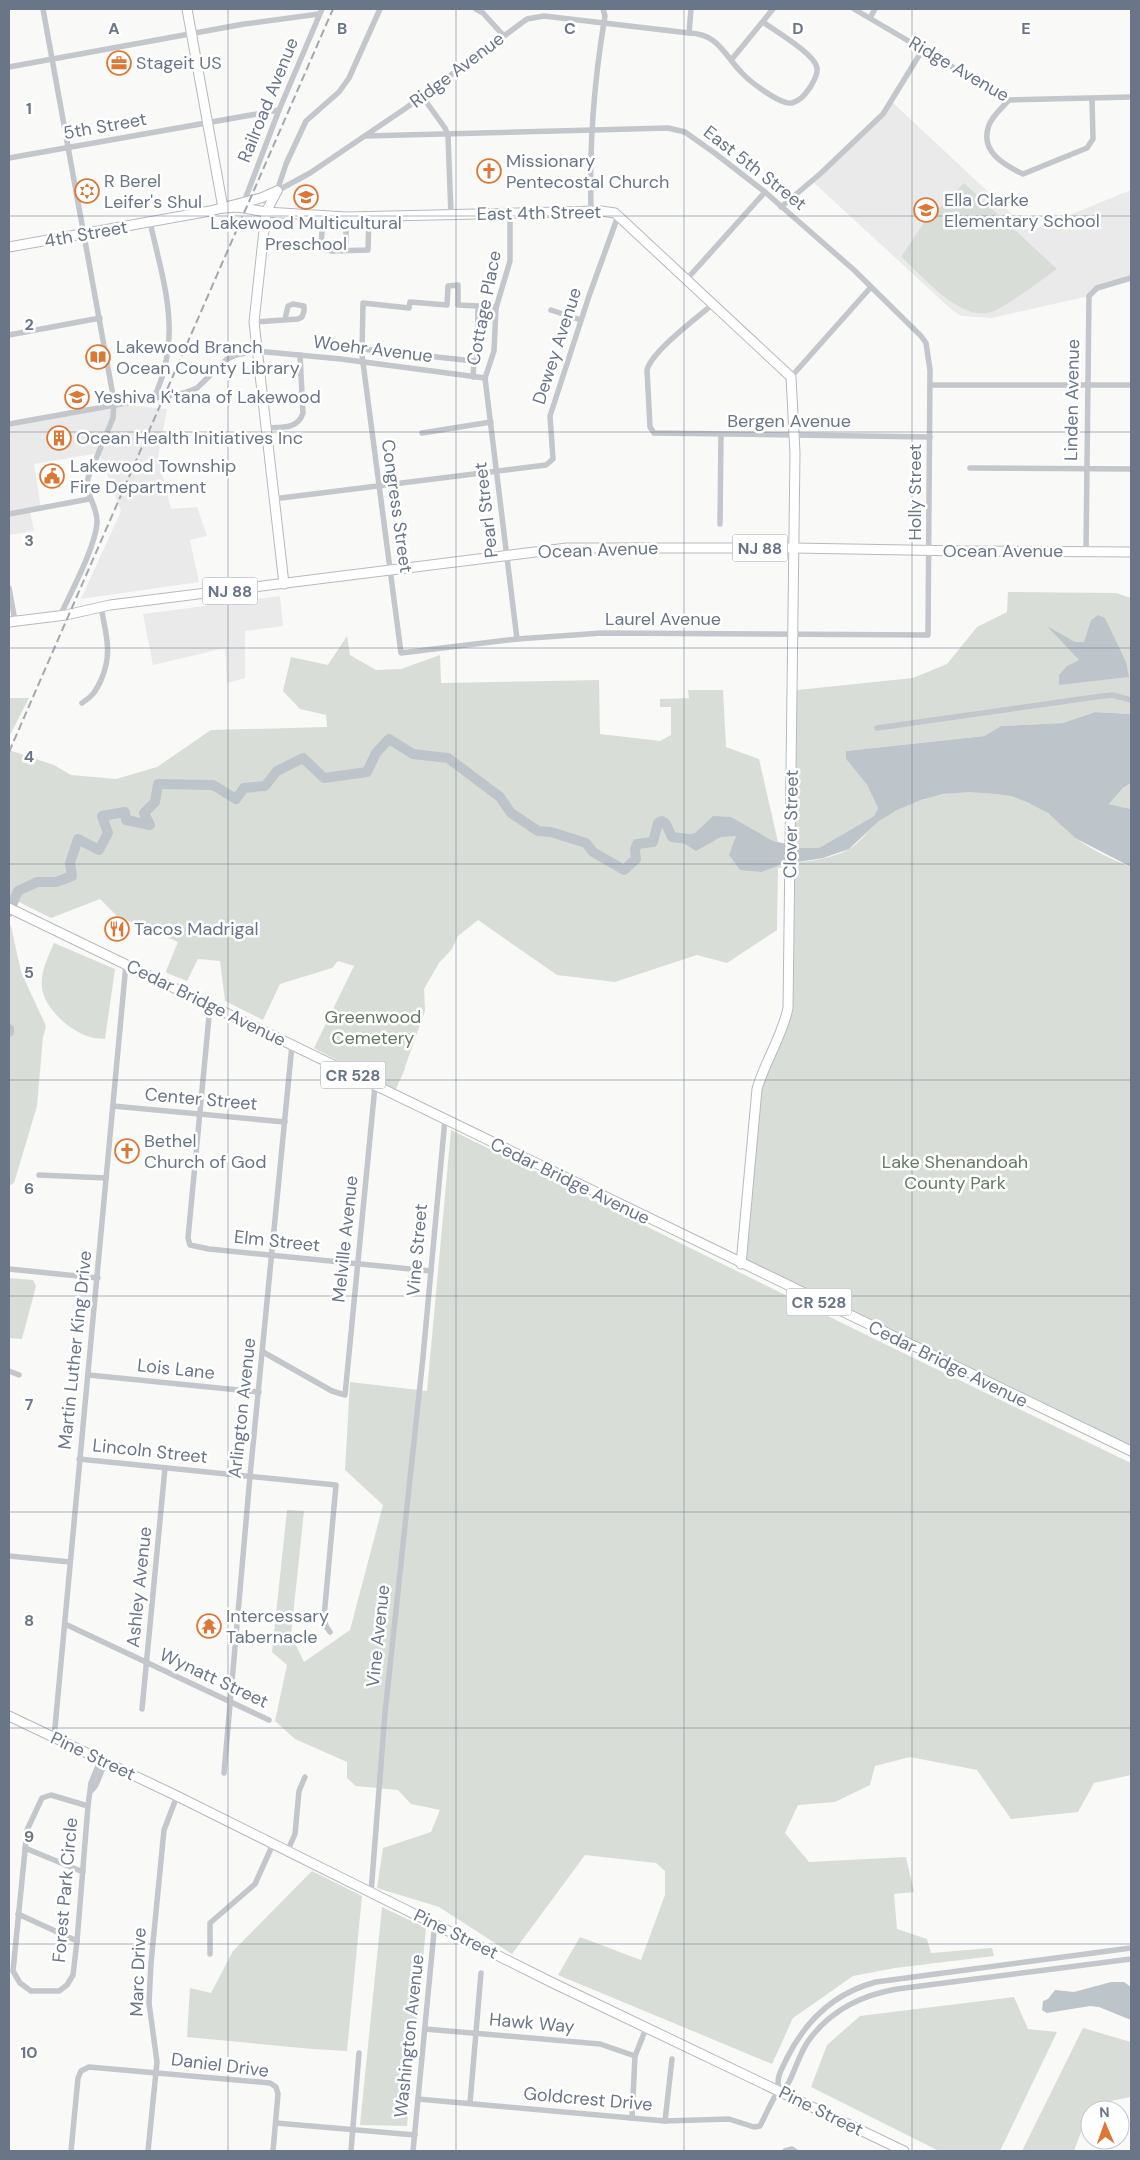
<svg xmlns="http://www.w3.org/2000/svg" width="1140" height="2160" font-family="'DM Sans',sans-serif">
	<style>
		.built { fill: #eaeaeb }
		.green { fill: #d8ded7 }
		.water { fill: #bdc5cb }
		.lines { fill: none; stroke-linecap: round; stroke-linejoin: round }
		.river { stroke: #bdc5cb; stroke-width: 10 }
		.secondary-casing { stroke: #b5b9bf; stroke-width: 11 }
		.primary-casing { stroke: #b6b9be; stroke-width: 11 }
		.street { stroke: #c3c6ca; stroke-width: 5.5 }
		.secondary { stroke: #fff; stroke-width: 9 }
		.primary { stroke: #fff; stroke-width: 9 }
		.rail { stroke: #a4a9b0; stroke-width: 2; stroke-dasharray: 8 4; stroke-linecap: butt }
		.grid { fill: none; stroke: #6a7587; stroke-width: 1; stroke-opacity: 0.55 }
		.labels { text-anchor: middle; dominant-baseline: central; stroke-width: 5; stroke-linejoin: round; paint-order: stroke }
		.shield { fill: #fff; stroke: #979eab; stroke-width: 1 }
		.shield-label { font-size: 16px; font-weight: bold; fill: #6a7587 }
		.poi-label { font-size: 18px; fill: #6a7587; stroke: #fff; text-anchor: start }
		.street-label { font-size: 18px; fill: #6a7587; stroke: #fff }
		.park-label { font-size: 18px; fill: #657965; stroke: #fff }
		.grid-label { font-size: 16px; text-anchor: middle; font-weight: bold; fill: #6a7587; stroke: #fff; stroke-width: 5; stroke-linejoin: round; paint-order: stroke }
	</style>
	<rect width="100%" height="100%" fill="#f9f9f7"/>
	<!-- built -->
	<g class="built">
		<polygon points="891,101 1030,231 1131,190 1131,278 1105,284 1089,296 992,318 962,316 953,311 812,181 883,115"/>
		<polygon points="117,404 167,409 158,457 171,509 197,507 207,536 190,540 199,582 81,599 121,511 99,453 34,464 41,509 30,511 34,531 9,535 9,423"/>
		<polygon points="280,596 283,626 245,631 245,678 227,683 225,648 153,665 143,614"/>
	</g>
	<!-- green -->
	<g class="green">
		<path d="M964,183l93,86c-20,14 -40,30 -61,41 -32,17 -73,-34 -95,-53l22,-33z"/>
		<path d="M1008,592l108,1 15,5v116l-36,-2 -31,11 -63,3 -17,10 -138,15v8l21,26 11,23 -4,8 -55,32h-17l-24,18c23,-5 50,-5 71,-17 11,-6 20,-20 30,-28 33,-25 96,-38 135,-24 12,5 25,9 35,17 9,6 16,16 25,23 17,12 38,23 57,30v584l-390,-187 14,-161 31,-83 7,-12 2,-144 -17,4 -1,62 -50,33 -30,-8 -82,27 -58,-7 -79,-55 -20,16 -6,13 -13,14 -15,26 1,22 -20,56v2l-10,22 -81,-43 40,-82 -16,-5 -6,7 -52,16 -17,36 -38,-19 -5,-40 -22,-2 -11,22 -20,-8 -1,-2 12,-29 -61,-26 -17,-17 -49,19 -42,-21v-147l45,15 17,10 45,4 41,-12 54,-37 116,-3 -1,-12 -26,-6 -17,-18 8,-34 37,8 19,-29 3,19 26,15 25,-1 39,-14 1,28 158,-3 1,54 60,7 11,-6v-28h-11v-8l29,-1 -1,-8h35l3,57 33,12 19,83 17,3 2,-155 116,-12 34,-14 30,-37 30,-15z"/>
		<polygon points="9,698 29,698 9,737"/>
		<polygon points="1131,783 1131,809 1109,804 1123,788"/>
		<polygon points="9,924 11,926 21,972 46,1026 43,1037 37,1106 14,1183 9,1186"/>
		<path d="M54,943l61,26 -10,70c-5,-1 -11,0 -15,-2 -19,-5 -46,-29 -48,-49 -2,-16 6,-31 12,-45z"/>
		<polygon points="451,1130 897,1350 1131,1463 1131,1775 1094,1783 1078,1812 1011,1819 977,1770 910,1757 875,1766 870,1785 835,1802 798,1805 785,1833 809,1862 906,1857 914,1892 894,1894 897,1929 927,1939 931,1953 992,1948 994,1956 895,1968 853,1976 793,2018 772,2064 558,1975 580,1937 641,1960 665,1895 665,1871 656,1863 585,1855 512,1954 439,1907 377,1888 383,1848 431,1832 440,1810 411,1804 398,1790 356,1786 347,1778 347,1762 295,1739 275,1721 287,1665 272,1652 287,1510 304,1511 291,1635 304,1662 350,1630 383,1505 345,1470 350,1382 427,1391"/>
		<polygon points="9,1278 33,1280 36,1286 22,1339 9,1338"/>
		<polygon points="312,1871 362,1896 347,2051 312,2049 187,2037 190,1988 211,1993 233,1951"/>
		<polygon points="382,1907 426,1928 407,2126 360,2125"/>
		<polygon points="1014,1997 1028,2029 1057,2032 1000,2151 939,2151 811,2087 827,2045 860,2016"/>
		<polygon points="1083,2028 1131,2042 1131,2097 1091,2105 1074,2151 1022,2151"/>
	</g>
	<!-- water -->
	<g class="water">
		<polygon points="1098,615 1105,618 1126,662 1129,677 1059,685 1059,675 1067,666 1079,660 1047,626 1075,642 1084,642 1091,620"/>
		<polygon points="1095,712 1131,714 1131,783 1123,788 1109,804 1131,809 1131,867 1075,838 1048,813 1029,803 1011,796 997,794 969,792 944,794 921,800 897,810 879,821 849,849 823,858 780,865 761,872 740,870 729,855 736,836 721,837 696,851 674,837 695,833 713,816 731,817 773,841 801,848 819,848 874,816 878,808 867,785 846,759 846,751 984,736 1001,726 1063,723"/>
		<polygon points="1111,1982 1124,1982 1131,1987 1131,2020 1099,2007 1090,2006 1047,2013 1042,2010 1043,2001 1048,1999 1055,1990 1074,1992"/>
	</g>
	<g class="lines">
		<!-- river -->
		<g class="river">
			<polyline points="9,912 18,891 37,882 56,882 72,876 70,863 78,839 99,850 108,833 102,816 125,812 126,820 150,825 144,813 155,802 158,784 213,785 236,799 244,788 265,786 277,771 303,758 324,778 367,772 376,753 389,739 413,754 448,758 500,797 511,813 538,831 551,832 586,843 593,852 624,870 636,859 635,850 637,844 653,842 658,823 662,821 666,824 672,837 688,839"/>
			<polyline points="9,1029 9,1032"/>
		</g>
		<!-- secondary casing -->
		<g class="secondary-casing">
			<g id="secondary">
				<polyline points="187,9 223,208"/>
				<polyline points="277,191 266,212 254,322 284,584"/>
				<path d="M223,208l15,-1 28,5 80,5 255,-6 14,2 176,164 4,76 -7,555c-6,29 -23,53 -31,81l-16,175"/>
				<polyline points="9,247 210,211 261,198 277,191"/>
				<polyline points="9,1716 177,1796 553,1983 904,2151"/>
			</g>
		</g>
		<!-- primary casing -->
		<g class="primary-casing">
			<g id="primary">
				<polyline points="9,622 66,615 110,605 567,548 794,548 963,551 1131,552"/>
				<polyline points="9,908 1131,1451"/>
			</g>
		</g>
		<!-- street -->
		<g class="street">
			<path d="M43,9l71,392 -1,17 -25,60c-2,21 10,28 9,45 -2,25 -26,69 -37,93"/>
			<polyline points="476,9 483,13 503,35"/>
			<polyline points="854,9 1009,100 1131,97"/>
			<polyline points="870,18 875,9"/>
			<path d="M689,33c29,1 34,20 52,39 8,9 39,33 51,31 10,-3 13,-9 19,-17 3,-6 7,-11 6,-18 -2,-14 -42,-37 -54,-46"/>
			<polyline points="732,59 773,9"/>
			<polyline points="9,67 244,24 319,14"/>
			<polyline points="422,96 445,128 448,136 451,215"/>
			<path d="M1009,100c-6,7 -17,16 -20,25 -10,26 15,40 34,49l64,-26 6,-9 -1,-40"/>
			<polyline points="365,136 668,128 685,132 716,154 765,192 854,270 921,336 926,343 930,370 928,635 602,633 517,639 401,653 362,355 363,303 409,308 410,302 447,305 448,286 458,285 458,305 478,306 477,360 474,361 473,377"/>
			<polyline points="9,158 279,110"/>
			<polyline points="277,191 310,173 406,108 527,19 544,16 689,33 691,9"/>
			<polyline points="277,191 286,164 306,121 339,92 349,78 380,9"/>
			<polyline points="244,202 279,110 322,9"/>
			<polyline points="781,207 820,174 883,114 923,49"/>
			<path d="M591,211c-2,-66 3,-130 14,-195l-2,-7"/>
			<polyline points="510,213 510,261 496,308 494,351 485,378 517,639"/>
			<polyline points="323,216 321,246 323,249 332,251 368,250 369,217"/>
			<polyline points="346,242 346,217"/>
			<polyline points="687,279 765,192"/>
			<path d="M713,304c-16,14 -61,47 -66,66l3,57 4,6 276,4"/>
			<polyline points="478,306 496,307"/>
			<polyline points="551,310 581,320"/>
			<polyline points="254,322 298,319 302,317 304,311 304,306 293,304 288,306 285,319"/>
			<polyline points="9,335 100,318"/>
			<polyline points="362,349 474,361"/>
			<polyline points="791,377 871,287"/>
			<polyline points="930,385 1131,385"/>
			<polyline points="154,398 184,393 197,388 227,359 236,355 256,351 341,359 485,378"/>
			<path d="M9,424l145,-26c29,-63 10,-113 -4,-176"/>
			<path d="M265,428c15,-1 33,2 38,-15l-3,-58"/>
			<polyline points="422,433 491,422"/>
			<polyline points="970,468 1131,469"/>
			<polyline points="273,499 546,465 553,459 550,416 589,296 618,216"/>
			<polyline points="9,514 89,499"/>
			<polyline points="720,524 721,435"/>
			<polyline points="1086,551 1089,296 1097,288 1131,278"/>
			<polyline points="9,588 15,621"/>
			<path d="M82,703c10,-6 14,-12 19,-23 12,-27 5,-45 0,-73"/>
			<polyline points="877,728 1102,696 1112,695 1131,700"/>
			<polyline points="210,1006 188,1238 190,1245 209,1249 431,1271"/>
			<polyline points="113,1106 285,1122"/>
			<polyline points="39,1175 106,1178"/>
			<polyline points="9,1269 98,1278"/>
			<polyline points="263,1352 332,1391 345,1395 375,1086"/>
			<polyline points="9,1371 19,1375"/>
			<polyline points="89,1375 259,1392"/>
			<polyline points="79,1459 336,1485 324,1617 326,1626 330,1632"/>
			<polyline points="9,1556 70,1562"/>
			<polyline points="65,1624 269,1720"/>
			<polyline points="142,1709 165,1468"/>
			<polyline points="54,1738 126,964"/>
			<polyline points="224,1773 250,1476 292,1045"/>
			<polyline points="92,1790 96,1785 105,1763"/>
			<polyline points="88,1806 51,1795 42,1798 27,1830 13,1971 20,1983 31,1991 59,1991 67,1985 73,1975 77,1941 88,1806 91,1783 100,1761"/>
			<polyline points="25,1848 83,1872"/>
			<polyline points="287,1852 295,1834 299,1791 305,1777"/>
			<polyline points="371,1893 385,1713 423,1357 445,1119"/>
			<polyline points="18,1914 77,1941"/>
			<polyline points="210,1954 210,1923 255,1884 273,1844"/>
			<polyline points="425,2029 600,2044 635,2056"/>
			<path d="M779,2091c-3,-15 2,-20 8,-33 19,-38 47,-65 89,-76l255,-34"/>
			<path d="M418,2099l247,22 64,-2 25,8 6,-1c6,-11 11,-25 18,-34 4,-5 9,-5 11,-10 7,-14 11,-30 20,-42 21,-29 53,-45 88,-51l234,-30"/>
			<polyline points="470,2103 481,1973"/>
			<polyline points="632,2118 635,2056 647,2026"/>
			<polyline points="665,2121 672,2059"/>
			<polyline points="276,2123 415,2135"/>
			<polyline points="71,2151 78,2078 81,2071 89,2067 270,2083 276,2087 278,2094 273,2151"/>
			<polyline points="148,2151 157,2062 149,2003 151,1963 164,1830 177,1796"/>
			<polyline points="351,2151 359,2053"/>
			<polyline points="413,2151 434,1932 437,1924"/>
			<polyline points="785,2151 792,2149 795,2151"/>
		</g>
		<!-- secondary -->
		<use href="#secondary" class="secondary"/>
		<!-- primary -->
		<use href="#primary" class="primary"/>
		<!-- rail -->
		<polyline class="rail" points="9,752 333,9"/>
	</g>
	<!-- grid -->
	<path class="grid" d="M228,9v2142M456,9v2142M684,9v2142M912,9v2142M9,216h1122M9,432h1122M9,648h1122M9,864h1122M9,1080h1122M9,1296h1122M9,1512h1122M9,1728h1122M9,1944h1122"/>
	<!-- icons -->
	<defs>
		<g id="office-ring" transform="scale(1.25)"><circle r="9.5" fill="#fff" stroke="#dc7735" stroke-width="1.5"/><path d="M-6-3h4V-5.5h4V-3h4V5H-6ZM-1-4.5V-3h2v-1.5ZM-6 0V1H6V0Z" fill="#dc7735"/></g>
		<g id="church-ring" transform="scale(1.25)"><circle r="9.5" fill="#fff" stroke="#dc7735" stroke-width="1.5"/><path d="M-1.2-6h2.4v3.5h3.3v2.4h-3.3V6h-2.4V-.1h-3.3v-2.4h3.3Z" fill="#dc7735"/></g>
		<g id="synagogue-ring" transform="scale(1.25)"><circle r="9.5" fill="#fff" stroke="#dc7735" stroke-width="1.5"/><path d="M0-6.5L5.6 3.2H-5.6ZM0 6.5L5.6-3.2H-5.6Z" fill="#dc7735"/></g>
		<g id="school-ring" transform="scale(1.25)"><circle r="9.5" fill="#fff" stroke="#dc7735" stroke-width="1.5"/><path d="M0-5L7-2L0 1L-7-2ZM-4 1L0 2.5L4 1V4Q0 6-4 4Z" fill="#dc7735"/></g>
		<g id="library-ring" transform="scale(1.25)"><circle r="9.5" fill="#fff" stroke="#dc7735" stroke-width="1.5"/><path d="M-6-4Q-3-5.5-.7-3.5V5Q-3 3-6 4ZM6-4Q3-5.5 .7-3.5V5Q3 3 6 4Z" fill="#dc7735"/></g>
		<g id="building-ring" transform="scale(1.25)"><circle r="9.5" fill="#fff" stroke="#dc7735" stroke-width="1.5"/><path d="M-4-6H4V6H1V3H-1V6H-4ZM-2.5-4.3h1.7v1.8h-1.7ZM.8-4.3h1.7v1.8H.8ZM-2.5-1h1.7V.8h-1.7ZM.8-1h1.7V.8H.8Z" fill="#dc7735"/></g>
		<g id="civic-ring" transform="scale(1.25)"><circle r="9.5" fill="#fff" stroke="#dc7735" stroke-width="1.5"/><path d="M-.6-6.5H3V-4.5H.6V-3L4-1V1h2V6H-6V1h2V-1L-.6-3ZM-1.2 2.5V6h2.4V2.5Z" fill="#dc7735"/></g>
		<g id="restaurant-ring" transform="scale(1.25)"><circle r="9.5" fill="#fff" stroke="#dc7735" stroke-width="1.5"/><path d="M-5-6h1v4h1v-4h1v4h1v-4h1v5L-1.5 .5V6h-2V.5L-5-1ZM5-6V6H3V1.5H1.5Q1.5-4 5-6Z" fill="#dc7735"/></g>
		<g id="temple-ring" transform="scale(1.25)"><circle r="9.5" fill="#fff" stroke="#dc7735" stroke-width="1.5"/><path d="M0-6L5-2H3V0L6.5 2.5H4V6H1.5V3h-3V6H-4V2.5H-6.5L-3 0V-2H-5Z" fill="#dc7735"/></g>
	</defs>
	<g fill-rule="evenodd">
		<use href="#office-ring" x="119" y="63"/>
		<use href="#church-ring" x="489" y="171"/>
		<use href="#synagogue-ring" x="87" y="191"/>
		<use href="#school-ring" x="306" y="197"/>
		<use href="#school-ring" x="926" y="210"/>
		<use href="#library-ring" x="98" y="357"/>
		<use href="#school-ring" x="77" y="397"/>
		<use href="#building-ring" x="59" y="438"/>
		<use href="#civic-ring" x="52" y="476"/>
		<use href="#restaurant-ring" x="117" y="929"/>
		<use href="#church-ring" x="127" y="1151"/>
		<use href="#temple-ring" x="209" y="1626"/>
	</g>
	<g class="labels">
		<!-- shield labels -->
		<g class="shield">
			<rect x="732.5" y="534.5" width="55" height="27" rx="4"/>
			<rect x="202.5" y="577.5" width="55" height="27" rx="4"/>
			<rect x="320.5" y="1061.5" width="65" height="27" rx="4"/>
			<rect x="786.5" y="1288.5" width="65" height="27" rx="4"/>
		</g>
		<g class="shield-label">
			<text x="760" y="548">NJ 88</text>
			<text x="230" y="591">NJ 88</text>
			<text x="353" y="1075">CR 528</text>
			<text x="819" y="1302">CR 528</text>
		</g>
		<!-- poi labels -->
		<g class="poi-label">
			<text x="136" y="63">Stageit US</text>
			<text x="506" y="161">Missionary<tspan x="506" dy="21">Pentecostal Church</tspan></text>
			<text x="104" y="181">R Berel<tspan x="104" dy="21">Leifer's Shul</tspan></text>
			<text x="944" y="200">Ella Clarke<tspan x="944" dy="21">Elementary School</tspan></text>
			<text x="306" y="223" text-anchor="middle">Lakewood Multicultural<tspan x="306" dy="21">Preschool</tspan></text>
			<text x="116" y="347">Lakewood Branch<tspan x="116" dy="21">Ocean County Library</tspan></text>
			<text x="94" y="397">Yeshiva K'tana of Lakewood</text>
			<text x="76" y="438">Ocean Health Initiatives Inc</text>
			<text x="70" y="466">Lakewood Township<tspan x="70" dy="21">Fire Department</tspan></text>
			<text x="134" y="929">Tacos Madrigal</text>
			<text x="144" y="1141">Bethel<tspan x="144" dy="21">Church of God</tspan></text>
			<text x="226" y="1616">Intercessary<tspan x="226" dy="21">Tabernacle</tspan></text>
		</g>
		<!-- street labels -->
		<g class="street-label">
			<text transform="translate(959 69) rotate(30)">Ridge Avenue</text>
			<text transform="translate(457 70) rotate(-37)">Ridge Avenue</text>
			<text transform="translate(268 100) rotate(-68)">Railroad Avenue</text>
			<text transform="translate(105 126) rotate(-10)">5th Street</text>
			<text transform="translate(755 168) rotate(38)">East 5th Street</text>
			<text transform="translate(539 213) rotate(-1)">East 4th Street</text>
			<text transform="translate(86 234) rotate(-10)">4th Street</text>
			<text transform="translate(484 308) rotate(-79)">Cottage Place</text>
			<text transform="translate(557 346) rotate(-72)">Dewey Avenue</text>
			<text transform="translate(373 349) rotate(7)">Woehr Avenue</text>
			<text transform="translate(1072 400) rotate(-89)">Linden Avenue</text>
			<text x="789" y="421">Bergen Avenue</text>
			<text transform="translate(915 492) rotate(-90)">Holly Street</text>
			<text transform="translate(397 506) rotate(82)">Congress Street</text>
			<text transform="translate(486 510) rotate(-97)">Pearl Street</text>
			<text transform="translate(598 550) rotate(-2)">Ocean Avenue</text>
			<text x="1003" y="551">Ocean Avenue</text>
			<text x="663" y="619">Laurel Avenue</text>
			<text transform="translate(791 824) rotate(-89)">Clover Street</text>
			<text transform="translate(206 1003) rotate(26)">Cedar Bridge Avenue</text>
			<text transform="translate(201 1099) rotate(5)">Center Street</text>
			<text transform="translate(570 1181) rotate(26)">Cedar Bridge Avenue</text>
			<text transform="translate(345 1239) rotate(-84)">Melville Avenue</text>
			<text transform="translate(277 1241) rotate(6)">Elm Street</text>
			<text transform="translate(417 1250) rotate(-85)">Vine Street</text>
			<text transform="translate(75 1350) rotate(-84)">Martin Luther King Drive</text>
			<text transform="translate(948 1364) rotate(26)">Cedar Bridge Avenue</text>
			<text transform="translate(176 1369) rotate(6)">Lois Lane</text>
			<text transform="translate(242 1408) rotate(-84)">Arlington Avenue</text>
			<text transform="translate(150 1451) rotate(6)">Lincoln Street</text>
			<text transform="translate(139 1587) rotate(-84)">Ashley Avenue</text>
			<text transform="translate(378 1636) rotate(-84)">Vine Avenue</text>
			<text transform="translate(214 1678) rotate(25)">Wynatt Street</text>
			<text transform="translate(93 1756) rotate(25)">Pine Street</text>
			<text transform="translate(65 1890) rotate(-85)">Forest Park Circle</text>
			<text transform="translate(456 1934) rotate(26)">Pine Street</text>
			<text transform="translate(138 1972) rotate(-88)">Marc Drive</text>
			<text transform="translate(532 2023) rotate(5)">Hawk Way</text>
			<text transform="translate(409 2036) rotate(-84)">Washington Avenue</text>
			<text transform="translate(220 2065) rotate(7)">Daniel Drive</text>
			<text transform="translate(588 2099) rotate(5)">Goldcrest Drive</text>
			<text transform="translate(821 2111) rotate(26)">Pine Street</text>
		</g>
		<!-- park labels -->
		<g class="park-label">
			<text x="373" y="1017">Greenwood<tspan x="373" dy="21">Cemetery</tspan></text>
			<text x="955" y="1162">Lake Shenandoah<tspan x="955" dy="21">County Park</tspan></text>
		</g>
	</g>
	<g class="grid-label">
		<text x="114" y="34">A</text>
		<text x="342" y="34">B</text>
		<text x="570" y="34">C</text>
		<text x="798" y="34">D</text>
		<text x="1026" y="34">E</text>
		<text x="29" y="114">1</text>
		<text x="29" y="330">2</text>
		<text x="29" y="546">3</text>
		<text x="29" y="762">4</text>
		<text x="29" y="978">5</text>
		<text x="29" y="1194">6</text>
		<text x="29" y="1410">7</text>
		<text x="29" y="1626">8</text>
		<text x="29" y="1842">9</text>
		<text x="29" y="2058">10</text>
	</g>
	<!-- border -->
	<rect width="1140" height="2160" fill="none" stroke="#6a7587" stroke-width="20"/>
	<!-- north arrow -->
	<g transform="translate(1105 2125) rotate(358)"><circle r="24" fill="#ffffff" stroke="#c3c8cf"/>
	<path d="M0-4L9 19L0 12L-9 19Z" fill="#dc7735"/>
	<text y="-8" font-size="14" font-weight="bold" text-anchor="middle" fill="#6a7587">N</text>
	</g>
</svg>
